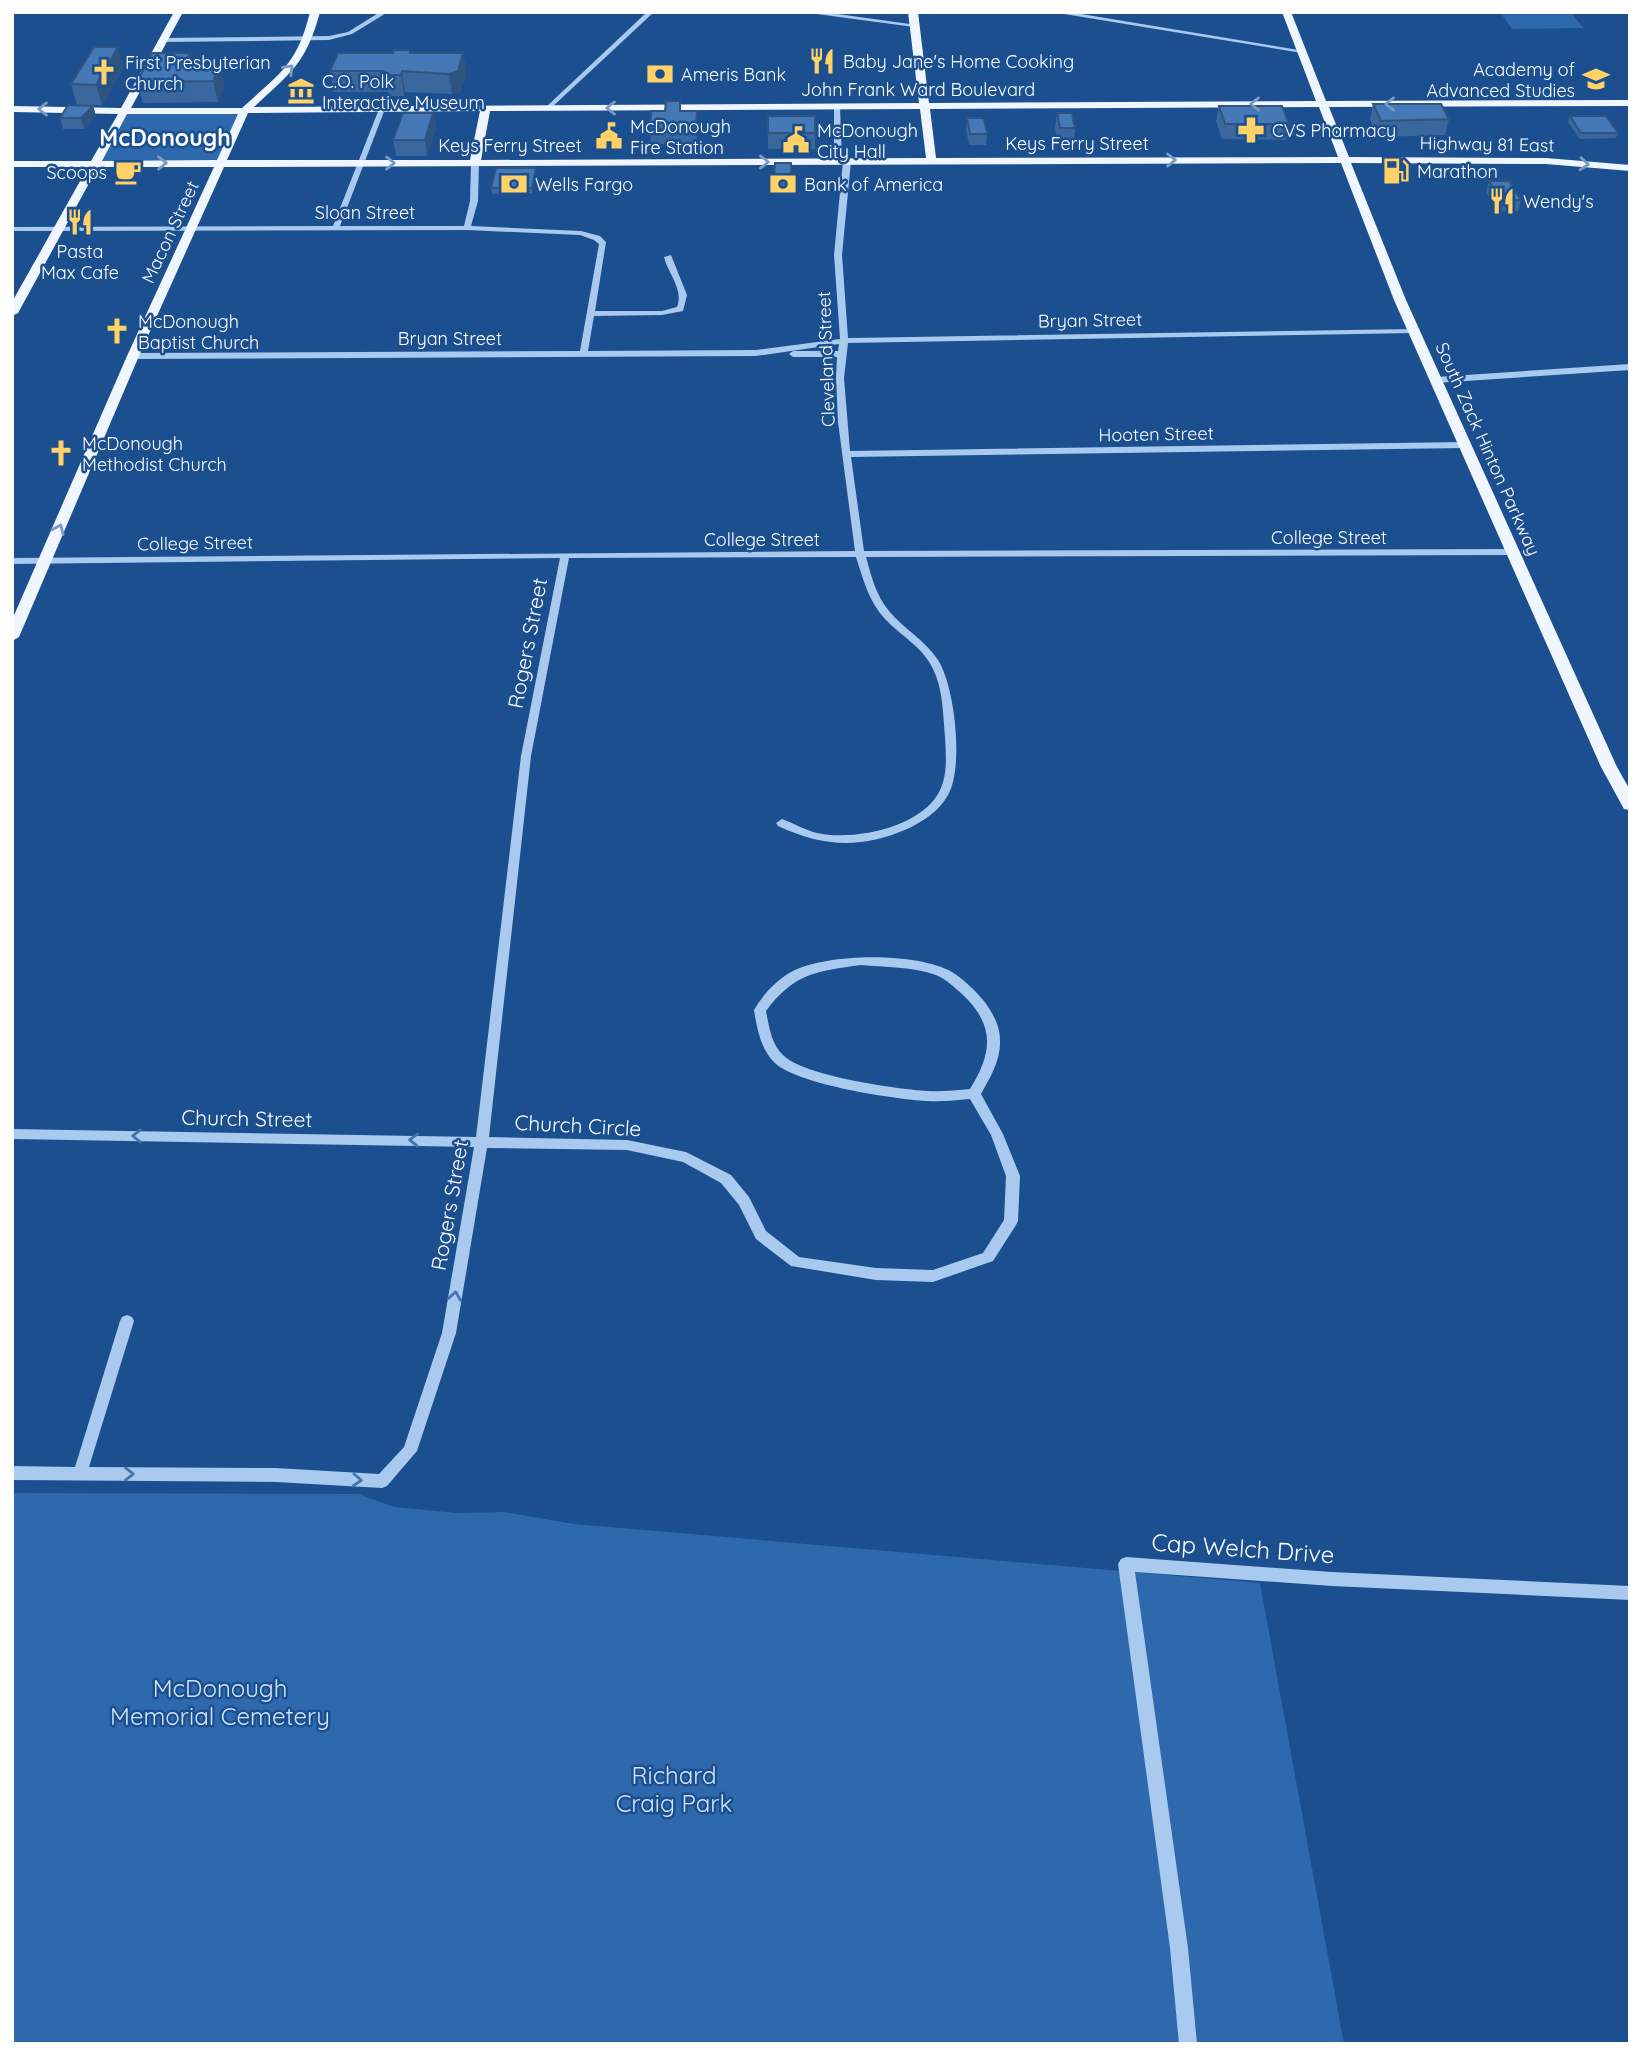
<svg xmlns="http://www.w3.org/2000/svg" width="1642" height="2056" font-family="Quicksand,sans-serif">
	<style>
		.green { fill: #2e69ad }
		.lines { fill: none; stroke-linecap: round; stroke-linejoin: round }
		.minor { fill: #a9c9ee; fill-rule: evenodd }
		.major { fill: #f0f6ff; fill-rule: evenodd }
		.wall { fill: #3a679d }
		.shaded-wall { fill: #305480 }
		.building { fill: #4478b7; stroke: #305480; stroke-width: 2 }
		.oneway { stroke: #7b9ac1 }
		.oneway2 { stroke: #4674ac }
		.labels { text-anchor: middle; dominant-baseline: central; stroke-width: 5; stroke-linejoin: round; paint-order: stroke }
		.far-poi-label { font-size: 18px; fill: #fff; stroke: #1b4f8f; text-anchor: start }
		.far-street-label { font-size: 18px; fill: #fff; stroke: #1b4f8f }
		.street-label { font-size: 21px; fill: #fff; stroke: #1b4f8f }
		.far-district-label { font-size: 23px; font-weight: bold; fill: #fff; stroke: #1b4f8f }
		.near-street-label { font-size: 24px; fill: #fff; stroke: #1b4f8f }
		.near-park-label { font-size: 24px; fill: #cfe3fa; stroke: #1b4f8f }
	</style>
	<rect width="100%" height="100%" fill="#1b4f8f"/>
	<!-- green -->
	<g class="green">
		<polygon points="1500,12 1571,12 1583,28 1512,29"/>
		<polygon points="123,109 245,110 222,162 94,164"/>
		<polygon points="12,1493 358,1494 394,1507 457,1513 504,1512 574,1524 1260,1583 1344,2044 12,2044"/>
	</g>
	<g class="lines">
		<!-- minor -->
		<g class="minor">
			<polygon points="380,12 388,12 352,34 329,40 163,42 160,40 163,38 329,36 348,32"/>
			<polygon points="647,12 654,12 550,109 546,109 546,107"/>
			<polygon points="802,12 823,12 917,25 914,27"/>
			<polygon points="1052,12 1069,12 1305,51 1302,53"/>
			<polygon points="837,105 840,107 842,161 838,163 834,161 834,107"/>
			<path d="M382,107l3,2 -45,117h124l6,-25 1,-39 4,-2 4,2 -1,39 -7,25 110,5 19,5 6,6 -11,69h67l15,-4c7,-18 -9,-33 -13,-50l7,-2 16,40 -4,16 -21,4 -68,1 -6,35 168,-1 84,-11 -6,-84 9,-94 4,-2 4,2 -9,94 6,83 566,-9 4,2 -4,2 -566,10 -4,35 6,73 615,-9 4,3 -4,3 -614,9 13,94 649,-2 5,3 -5,3 -647,2c5,18 10,39 23,54 15,18 36,29 49,49 17,26 26,108 10,135 -9,16 -24,26 -41,34 -46,20 -84,18 -129,-3l-2,-3 6,-4c12,4 22,11 35,14 36,8 101,-5 121,-39 10,-17 8,-38 7,-57 -2,-23 -2,-48 -12,-68 -10,-22 -32,-33 -48,-50 -16,-17 -22,-40 -29,-62l-287,1 -38,198 -42,381 138,3 59,12 45,23 18,22 17,34 33,26 77,11 57,2 50,-17 21,-33 2,-44 -15,-41 -21,-36c-14,1 -28,3 -43,2 -34,-2 -126,-16 -151,-37 -15,-13 -19,-35 -22,-54 9,-15 21,-29 37,-38 36,-19 125,-20 161,0 11,7 24,19 32,29 8,11 16,24 16,39 1,20 -10,38 -19,54l22,40 17,42 -2,45 -2,4 -23,36 -60,21 -57,-2 -85,-14 -35,-27 -17,-34 -18,-22 -38,-21 -56,-12 -140,-2 -31,185 -39,118 -30,35 -5,2 -106,-6 -264,-2v-14l63,1 45,-146 2,-4 5,-2 5,2 2,4 -45,146 187,1 103,6 25,-27 38,-114 32,-186 -462,-8v-10l464,8 45,-381 39,-198 -548,6v-6l843,-7 -17,-129 -2,-44 1,-21h-44l-4,-3 4,-3h45l1,-7 -83,12 -623,3 -4,-3 4,-3 447,-2 19,-107 -5,-4 -14,-5 -113,-5 -455,1v-4l321,-1 46,-117zM861,965c24,2 52,2 75,10 10,4 18,12 26,19 33,31 31,58 8,95 -14,1 -28,3 -43,2 -30,-2 -124,-15 -144,-36 -12,-11 -14,-29 -17,-44 28,-38 51,-40 95,-46z"/>
			<polygon points="1630,364 1630,370 1436,383 1432,380 1436,377"/>
			<polygon points="1126,1557 1332,1572 1630,1586 1630,1600 1332,1586 1135,1572 1188,1948 1197,2044 1179,2044 1170,1948 1118,1564 1121,1559"/>
		</g>
		<!-- major -->
		<path class="major" d="M174,12h9l-52,96h111c38,-35 55,-43 68,-96h10c-14,52 -29,60 -66,95l665,-4 -11,-91h10l11,91 387,-2 -34,-89h9l35,89 304,-1v6l-301,1 20,50 197,1 84,7v6l-84,-7 -195,-1 55,137 211,467 13,23v20l-6,-1 -23,-42 -207,-467 -53,-137 -1117,4 -85,189 -120,281 -7,4v-21l115,-264 87,-189h-116l-80,146 -6,3v-14l76,-135h-76v-6h79l27,-47 -106,-2v-6l109,2zM1319,107l19,50 -402,1 -6,-49zM920,109l6,49 -445,2 9,-49zM480,111l-10,49h-243l21,-47zM127,114h111l-21,46 -115,1z"/>
	</g>
	<!-- wall -->
	<g class="wall">
		<polygon points="190,53 193,67 225,87 218,102 143,103 137,82"/>
		<polygon points="393,53 463,53 466,73 461,91 452,94 405,92 404,96 390,96 388,92 334,92 330,71"/>
		<polygon points="124,67 102,105 77,105 71,84"/>
		<polygon points="1373,104 1449,119 1445,135 1378,137 1370,120"/>
		<polygon points="93,106 96,116 84,129 63,129 60,118"/>
		<polygon points="1219,106 1289,124 1286,140 1222,139 1216,121"/>
		<polygon points="681,111 697,111 697,144 651,144 650,129"/>
		<polygon points="433,113 436,128 427,156 396,156 393,140"/>
		<polygon points="1057,113 1075,128 1074,143 1059,144 1055,129"/>
		<polygon points="815,116 815,149 768,149 768,133"/>
		<polygon points="1570,116 1618,133 1616,138 1580,139 1568,122"/>
		<polygon points="967,118 987,134 986,145 969,145 966,129"/>
		<polygon points="791,163 791,194 774,194 774,178"/>
		<polygon points="536,168 536,173 532,193 492,194 491,188"/>
		<polygon points="1489,181 1521,200 1518,211 1498,211 1486,192"/>
	</g>
	<!-- shaded-wall -->
	<g class="shaded-wall">
		<polygon points="118,47 124,67 102,105 96,85"/>
		<polygon points="190,53 194,73 183,67"/>
		<polygon points="463,53 466,73 461,91 452,94 449,74"/>
		<polygon points="220,67 225,87 218,102 213,81"/>
		<polygon points="402,71 405,92 404,96 401,75"/>
		<polygon points="93,106 96,116 84,129 81,118"/>
		<polygon points="697,111 697,144 696,128"/>
		<polygon points="433,113 436,128 427,156 425,140"/>
		<polygon points="536,168 536,173 532,193 532,188"/>
	</g>
	<!-- building -->
	<g class="building">
		<polygon points="94,47 118,47 96,85 71,84"/>
		<polygon points="394,50 409,50 410,53 463,53 458,71 449,74 402,71 401,75 386,75 384,71 330,71 338,53 393,53"/>
		<polygon points="152,53 190,53 183,67 220,67 213,81 137,82"/>
		<polygon points="666,101 680,101 680,111 697,111 696,128 650,129 651,111 665,111"/>
		<polygon points="1373,104 1441,104 1449,119 1381,121"/>
		<polygon points="68,105 93,106 81,118 60,118"/>
		<polygon points="1219,106 1282,106 1289,124 1225,124"/>
		<polygon points="403,113 433,113 425,140 393,140"/>
		<polygon points="1057,113 1072,113 1075,128 1060,128"/>
		<rect x="768" y="116" width="47" height="17"/>
		<polygon points="1570,116 1606,116 1618,133 1581,133"/>
		<polygon points="967,118 984,118 987,134 970,134"/>
		<polygon points="775,163 791,163 791,178 774,178"/>
		<polygon points="496,168 536,168 532,188 491,188"/>
		<polygon points="1489,181 1509,181 1521,200 1501,200"/>
	</g>
	<!-- one-way arrows -->
	<defs><path id="oneway-chevron" d="M-2-3.5L2.5 0L-2 3.5" fill="none" stroke-width="1.6" stroke-linecap="round" stroke-linejoin="round" transform="scale(1.75)"/></defs>
	<g class="oneway">
		<use href="#oneway-chevron" transform="translate(289 69) rotate(-46)"/>
		<use href="#oneway-chevron" transform="translate(1255 104) rotate(180)"/>
		<use href="#oneway-chevron" transform="translate(1390 104) rotate(180)"/>
		<use href="#oneway-chevron" transform="translate(611 108) rotate(-180)"/>
		<use href="#oneway-chevron" transform="translate(43 109) rotate(-180)"/>
		<use href="#oneway-chevron" transform="translate(1171 160)"/>
		<use href="#oneway-chevron" transform="translate(764 162)"/>
		<use href="#oneway-chevron" transform="translate(162 163) rotate(-1)"/>
		<use href="#oneway-chevron" transform="translate(390 163)"/>
		<use href="#oneway-chevron" transform="translate(1584 164) rotate(4)"/>
		<use href="#oneway-chevron" transform="translate(59 529) rotate(-66)"/>
	</g>
	<g class="oneway2">
		<use href="#oneway-chevron" transform="translate(137 1136) rotate(-179)"/>
		<use href="#oneway-chevron" transform="translate(414 1140) rotate(-179)"/>
		<use href="#oneway-chevron" transform="translate(455 1296) rotate(-81)"/>
		<use href="#oneway-chevron" transform="translate(129 1474)"/>
		<use href="#oneway-chevron" transform="translate(357 1480) rotate(3)"/>
	</g>
	<!-- icons -->
	<defs>
		<g id="restaurant-bare" transform="scale(2.1)"><path d="M-5-6h1v4h1v-4h1v4h1v-4h1v5L-1.5 .5V6h-2V.5L-5-1ZM5-6V6H3V1.5H1.5Q1.5-4 5-6Z" fill="#ffd166" stroke="#1b4f8f" stroke-width="2.5" paint-order="stroke"/></g>
		<g id="church-bare" transform="scale(2.1)"><path d="M-1.2-6h2.4v3.5h3.3v2.4h-3.3V6h-2.4V-.1h-3.3v-2.4h3.3Z" fill="#ffd166" stroke="#1b4f8f" stroke-width="2.5" paint-order="stroke"/></g>
		<g id="bank-bare" transform="scale(2.1)"><path d="M-6-4H6V4H-6ZM0-2.3a2.3 2.3 0 1 0 0 4.6a2.3 2.3 0 1 0 0-4.6Z" fill="#ffd166" stroke="#1b4f8f" stroke-width="2.5" paint-order="stroke"/></g>
		<g id="school-bare" transform="scale(2.1)"><path d="M0-5L7-2L0 1L-7-2ZM-4 1L0 2.5L4 1V4Q0 6-4 4Z" fill="#ffd166" stroke="#1b4f8f" stroke-width="2.5" paint-order="stroke"/></g>
		<g id="museum-bare" transform="scale(2.1)"><path d="M0-6L6-3V-2H-6V-3ZM-5-1h2V3h-2ZM-1-1h2V3h-2ZM3-1h2V3H3ZM-6 4H6V6H-6Z" fill="#ffd166" stroke="#1b4f8f" stroke-width="2.5" paint-order="stroke"/></g>
		<g id="pharmacy-bare" transform="scale(2.1)"><path d="M-2-6h4v4h4v4h-4v4h-4v-4h-4v-4h4Z" fill="#ffd166" stroke="#1b4f8f" stroke-width="2.5" paint-order="stroke"/></g>
		<g id="civic-bare" transform="scale(2.1)"><path d="M-.6-6.5H3V-4.5H.6V-3L4-1V1h2V6H-6V1h2V-1L-.6-3ZM-1.2 2.5V6h2.4V2.5Z" fill="#ffd166" stroke="#1b4f8f" stroke-width="2.5" paint-order="stroke"/></g>
		<g id="fuel-bare" transform="scale(2.1)"><path d="M-5.5-6h7V0h2V4h1.3V-2.5L3-4.5l.8-.8L6-3V5H2.5V1h-1V6h-7ZM-4.2-4.7v3.2H.2V-4.7Z" fill="#ffd166" stroke="#1b4f8f" stroke-width="2.5" paint-order="stroke"/></g>
		<g id="cafe-bare" transform="scale(2.1)"><path d="M-5.5-4.5H6V0H3Q3 3.5 0 3.5H-2.5Q-5.5 3.5-5.5 0ZM3-3.2v2h1.7v-2ZM-6 4.5H4V6H-6Z" fill="#ffd166" stroke="#1b4f8f" stroke-width="2.5" paint-order="stroke"/></g>
	</defs>
	<g fill-rule="evenodd">
		<use href="#restaurant-bare" x="822" y="61"/>
		<use href="#church-bare" x="104" y="72"/>
		<use href="#bank-bare" x="660" y="74"/>
		<use href="#school-bare" x="1596" y="79"/>
		<use href="#museum-bare" x="301" y="91"/>
		<use href="#pharmacy-bare" x="1251" y="130"/>
		<use href="#civic-bare" x="609" y="136"/>
		<use href="#civic-bare" x="796" y="140"/>
		<use href="#fuel-bare" x="1396" y="171"/>
		<use href="#cafe-bare" x="128" y="172"/>
		<use href="#bank-bare" x="514" y="184"/>
		<use href="#bank-bare" x="783" y="184"/>
		<use href="#restaurant-bare" x="1502" y="201"/>
		<use href="#restaurant-bare" x="80" y="222"/>
		<use href="#church-bare" x="117" y="331"/>
		<use href="#church-bare" x="61" y="453"/>
	</g>
	<g class="labels">
		<!-- far-poi labels -->
		<g class="far-poi-label">
			<text x="843" y="61">Baby Jane's Home Cooking</text>
			<text x="125" y="62">First Presbyterian<tspan x="125" dy="21">Church</tspan></text>
			<text x="1575" y="69" text-anchor="end">Academy of<tspan x="1575" dy="21">Advanced Studies</tspan></text>
			<text x="681" y="74">Ameris Bank</text>
			<text x="322" y="81">C.O. Polk<tspan x="322" dy="21">Interactive Museum</tspan></text>
			<text x="630" y="126">McDonough<tspan x="630" dy="21">Fire Station</tspan></text>
			<text x="817" y="130">McDonough<tspan x="817" dy="21">City Hall</tspan></text>
			<text x="1272" y="130">CVS Pharmacy</text>
			<text x="1417" y="171">Marathon</text>
			<text x="107" y="172" text-anchor="end">Scoops</text>
			<text x="535" y="184">Wells Fargo</text>
			<text x="804" y="184">Bank of America</text>
			<text x="1523" y="201">Wendy's</text>
			<text x="80" y="251" text-anchor="middle">Pasta<tspan x="80" dy="21">Max Cafe</tspan></text>
			<text x="138" y="321">McDonough<tspan x="138" dy="21">Baptist Church</tspan></text>
			<text x="82" y="443">McDonough<tspan x="82" dy="21">Methodist Church</tspan></text>
		</g>
		<!-- far-street labels -->
		<g class="far-street-label">
			<text x="918" y="89">John Frank Ward Boulevard</text>
			<text x="1077" y="143">Keys Ferry Street</text>
			<text transform="translate(1487 144) rotate(1)">Highway 81 East</text>
			<text x="510" y="145">Keys Ferry Street</text>
			<text x="365" y="212">Sloan Street</text>
			<text transform="translate(170 232) rotate(-65)">Macon Street</text>
			<text transform="translate(1090 320) rotate(-1)">Bryan Street</text>
			<text x="450" y="338">Bryan Street</text>
			<text transform="translate(826 359) rotate(-92)">Cleveland Street</text>
			<text transform="translate(1156 434) rotate(-1)">Hooten Street</text>
			<text transform="translate(1488 449) rotate(66)">South Zack Hinton Parkway</text>
			<text x="1329" y="537">College Street</text>
			<text x="762" y="539">College Street</text>
			<text transform="translate(195 543) rotate(-1)">College Street</text>
		</g>
		<!-- street labels -->
		<g class="street-label">
			<text transform="translate(527 643) rotate(-79)">Rogers Street</text>
			<text transform="translate(247 1118) rotate(1)">Church Street</text>
			<text transform="translate(578 1125) rotate(3)">Church Circle</text>
			<text transform="translate(449 1205) rotate(-80)">Rogers Street</text>
		</g>
		<!-- far-district labels -->
		<g class="far-district-label">
			<text x="165" y="137">McDonough</text>
		</g>
		<!-- near-street labels -->
		<g class="near-street-label">
			<text transform="translate(1243 1548) rotate(4)">Cap Welch Drive</text>
		</g>
		<!-- near-park labels -->
		<g class="near-park-label">
			<text x="220" y="1688">McDonough<tspan x="220" dy="28">Memorial Cemetery</tspan></text>
			<text x="674" y="1775">Richard<tspan x="674" dy="28">Craig Park</tspan></text>
		</g>
	</g>
	<!-- border -->
	<rect width="1642" height="2056" fill="none" stroke="#ffffff" stroke-width="28"/>
</svg>
